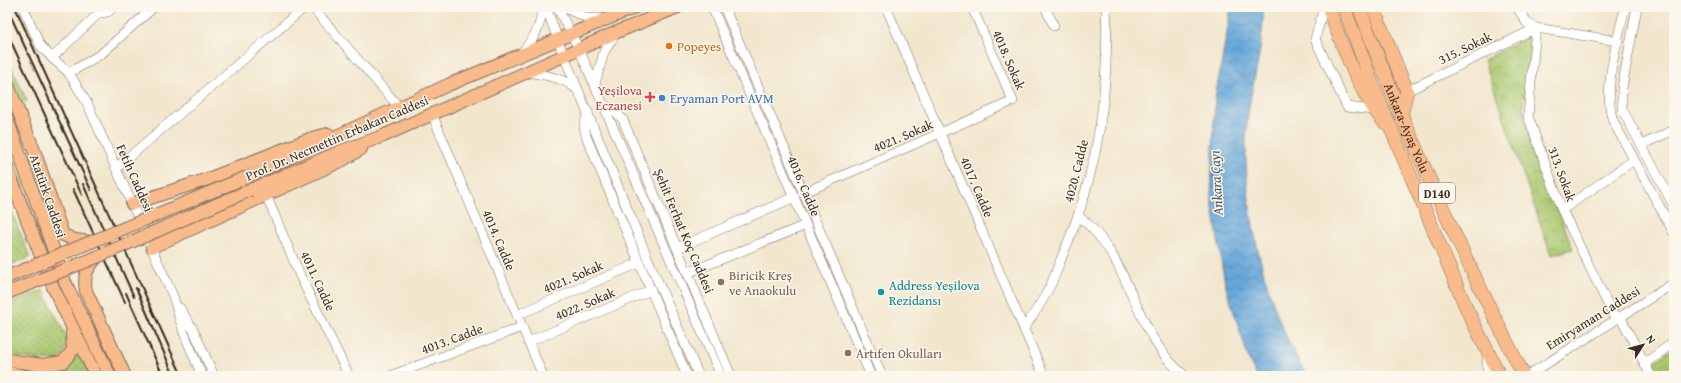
<svg xmlns="http://www.w3.org/2000/svg" width="1681" height="383" font-family="'Gentium Book Plus',serif">
	<style>
		.grass { fill: url(#grass-dots); stroke: #727846 }
		.park { fill: url(#park-crowns); stroke: #727846 }
		.water { fill: url(#water-waves); stroke: #52687c }
		.lines { fill: none; stroke-linecap: round; stroke-linejoin: round }
		.minor-casing { stroke: #7b6c5b; stroke-width: 10 }
		.major-casing { stroke: #7b6c5b; stroke-width: 14 }
		.highway-casing { stroke: #7b6c5b; stroke-width: 14 }
		.minor { stroke: #fff; stroke-width: 9 }
		.major { stroke: #fabb8c; stroke-width: 12 }
		.highway { stroke: #fabb8c; stroke-width: 13 }
		.rail { stroke: #3b2a1e; stroke-width: 2 }
		.major-bridge-casing { stroke: #7b6c5b; stroke-width: 14; stroke-linecap: butt }
		.major-bridge { stroke: #fabb8c; stroke-width: 12 }
		.food-dot { fill: #e8710a; stroke: #fbf7ec; stroke-width: 1.5 }
		.health-dot { fill: #e0444e; stroke: #fbf7ec; stroke-width: 1.5 }
		.shop-dot { fill: #3f7fe0; stroke: #fbf7ec; stroke-width: 1.5 }
		.education-dot { fill: #8d6e63; stroke: #fbf7ec; stroke-width: 1.5 }
		.culture-dot { fill: #0f9aa8; stroke: #fbf7ec; stroke-width: 1.5 }
		.labels { text-anchor: middle; dominant-baseline: central; stroke-width: 3; stroke-linejoin: round; paint-order: stroke }
		.shield { fill: #fbf7ec; stroke: #75685c; stroke-width: 1 }
		.shield-label { font-size: 12px; font-weight: bold; fill: #3b2a1e }
		.food-label { font-size: 13px; fill: #c56008; stroke: #fbf7ec; text-anchor: start }
		.street-label { font-size: 13px; fill: #3b2a1e; stroke: #fbf7ec }
		.health-label { font-size: 13px; fill: #be3a42; stroke: #fbf7ec; text-anchor: end }
		.shop-label { font-size: 13px; fill: #366cbe; stroke: #fbf7ec; text-anchor: start }
		.education-label { font-size: 13px; fill: #785e54; stroke: #fbf7ec; text-anchor: start }
		.culture-label { font-size: 13px; fill: #0d838f; stroke: #fbf7ec; text-anchor: start }
		.water-label { font-size: 14px; font-style: italic; fill: #4b5660; stroke: #fbf7ec }
	</style>
	<defs>
		<pattern id="grass-dots" width="8" height="8" patternUnits="userSpaceOnUse"><rect width="8" height="8" fill="#a9c76e"/><path d="M2 2h.1M6 6h.1" fill="none" stroke="#8ba25a" stroke-width="1.8" stroke-linecap="round"/></pattern>
		<pattern id="park-crowns" width="20" height="18" patternUnits="userSpaceOnUse"><rect width="20" height="18" fill="#a9c76e"/><path d="M2 6a3 3 0 1 1 6 0M12 15a3 3 0 1 1 6 0" fill="none" stroke="#8ba25a"/></pattern>
		<pattern id="water-waves" width="16" height="10" patternUnits="userSpaceOnUse"><rect width="16" height="10" fill="#68a7da"/><path d="M0 5q4-4 8 0t8 0" fill="none" stroke="#5788b0"/></pattern>
	</defs>
	<rect width="100%" height="100%" fill="#fbf7ec"/>
	<filter id="ink" filterUnits="userSpaceOnUse"><feTurbulence type="fractalNoise" baseFrequency=".025" numOctaves="2"/><feDisplacementMap in="SourceGraphic" scale="8" xChannelSelector="R" yChannelSelector="G"/><feConvolveMatrix kernelMatrix="1 2 1 2 8 2 1 2 1" color-interpolation-filters="sRGB"/></filter>
	<filter id="wash" filterUnits="userSpaceOnUse"><feTurbulence type="fractalNoise" baseFrequency=".012" numOctaves="4" result="noise"/><feDisplacementMap in="SourceGraphic" scale="16" xChannelSelector="R" yChannelSelector="G"/><feGaussianBlur stdDeviation="0.9" result="paint"/><feColorMatrix in="noise" values="0 0 0 0 0 0 0 0 0 0 0 0 0 0 0 0 0 1.4 0 .05"/><feComposite in="paint" operator="in"/></filter>
	<g filter="url(#wash)">
		<rect width="100%" height="100%" fill="#f2e6cd"/>
		<!-- grass -->
		<g class="grass">
			<polygon points="7,138 35,223 47,250 44,251 25,202 7,145"/>
			<polygon points="7,200 30,257 7,267"/>
			<polygon points="73,277 118,376 115,376 70,278"/>
			<polygon points="43,290 68,340 65,352 60,358 52,361 7,356 7,304"/>
			<path d="M76,347l15,29h-48l-21,-8c15,2 33,8 46,-4 4,-4 6,-12 8,-17z"/>
		</g>
		<!-- park -->
		<g class="park">
			<polygon points="1530,36 1530,54 1523,106 1529,136 1573,249 1551,255 1484,60"/>
			<polygon points="7,57 27,101 20,103 7,74"/>
			<polygon points="1674,347 1674,376 1659,376 1652,364"/>
		</g>
		<!-- water -->
		<path class="water" d="M1230,7h34c-1,14 -2,28 -4,42 -4,25 -11,50 -13,76 -7,77 19,185 60,251h-50l-8,-16 -24,-76 -14,-89 4,-97 14,-77z"/>
	</g>
	<g filter="url(#ink)">
		<g class="lines">
			<!-- minor casing -->
			<g class="minor-casing">
				<g id="minor">
					<polyline points="23,7 40,45 52,58 69,73 87,103 173,296 184,333 202,376"/>
					<polyline points="312,7 399,107"/>
					<polyline points="546,7 564,56 648,259 699,376"/>
					<polyline points="557,7 579,49 721,376"/>
					<polyline points="563,7 587,18 605,19"/>
					<polyline points="712,7 871,376"/>
					<polyline points="724,7 882,376"/>
					<polyline points="886,7 1044,376"/>
					<polyline points="1045,7 1054,26"/>
					<polyline points="1324,7 1315,39 1347,107 1373,110"/>
					<polyline points="1517,7 1527,23 1536,28 1618,41"/>
					<path d="M1625,7c-7,33 -23,82 -12,114l61,112"/>
					<polyline points="1637,7 1622,88 1622,109 1674,206"/>
					<polyline points="99,13 108,12 114,7"/>
					<polyline points="1536,28 1528,116 1562,210 1615,319"/>
					<path d="M520,55c12,-15 23,-28 21,-48"/>
					<polyline points="52,58 99,13 101,7"/>
					<path d="M528,72c16,3 39,6 50,19"/>
					<polyline points="69,73 101,54 154,7"/>
					<polyline points="595,84 604,52 616,33"/>
					<polyline points="1407,91 1536,28"/>
					<polyline points="603,104 615,111 623,120 731,376"/>
					<polyline points="588,112 584,126 586,136 687,376"/>
					<polyline points="432,114 543,376"/>
					<polyline points="1641,145 1674,130"/>
					<polyline points="116,168 305,7"/>
					<polyline points="803,193 1013,101 972,7"/>
					<polyline points="266,195 301,278 349,376"/>
					<polyline points="1562,210 1634,160"/>
					<path d="M1078,216c55,40 53,117 107,160"/>
					<polyline points="677,248 795,197"/>
					<polyline points="687,273 806,225"/>
					<polyline points="180,308 194,331 214,376"/>
					<polyline points="517,315 639,263"/>
					<polyline points="1620,316 1651,376"/>
					<path d="M1024,328c8,-11 16,-23 23,-36 6,-10 10,-22 14,-33 35,-79 49,-166 45,-252"/>
					<polyline points="528,342 651,290"/>
					<polyline points="1487,355 1488,376"/>
					<polyline points="1644,364 1674,342"/>
					<polyline points="390,376 522,327"/>
					<polyline points="1527,376 1674,283"/>
				</g>
			</g>
			<!-- major casing -->
			<g class="major-casing">
				<g id="major">
					<polyline points="7,83 34,150 63,235 75,240 91,242"/>
					<polyline points="7,119 65,282 110,376"/>
					<polyline points="7,168 53,287 96,376"/>
					<polyline points="247,177 448,85 636,7"/>
					<polyline points="250,190 339,152 383,136 617,32 678,7"/>
					<polyline points="132,204 208,179 312,138 328,134"/>
					<polyline points="152,247 341,161 361,149"/>
					<path d="M97,257c-10,12 -14,18 -11,34l39,85"/>
					<polyline points="7,360 42,365 63,362 73,350 72,333"/>
					<polyline points="7,372 24,376"/>
				</g>
			</g>
			<!-- highway casing -->
			<g class="highway-casing">
				<g id="highway">
					<path d="M1328,7c13,35 32,89 57,116"/>
					<polyline points="1344,7 1373,86 1468,312 1500,376"/>
					<path id="s1" d="M1359,7c46,126 104,249 165,369"/>
					<polyline points="1373,7 1407,91 1401,116"/>
				</g>
			</g>
			<!-- minor -->
			<use href="#minor" class="minor"/>
			<!-- major -->
			<use href="#major" class="major"/>
			<!-- highway -->
			<use href="#highway" class="highway"/>
			<!-- rail -->
			<g class="rail">
				<polyline points="15,7 182,376"/>
				<polyline points="7,8 91,190"/>
				<polyline points="7,33 82,195"/>
				<polyline points="83,184 134,297"/>
				<polyline points="73,189 125,302"/>
				<polyline points="136,288 174,376"/>
				<polyline points="126,293 163,376"/>
			</g>
			<!-- major-bridge casing -->
			<g class="major-bridge-casing">
				<g id="major-bridge">
					<polyline points="7,277 247,177"/>
					<polyline points="7,293 97,257 250,190"/>
				</g>
			</g>
			<!-- major-bridge -->
			<use href="#major-bridge" class="major-bridge"/>
		</g>
	</g>
	<!-- markers -->
	<circle class="food-dot" cx="669" cy="46" r="4"/>
	<path class="health-dot" d="M648 91h4v4h4v4h-4v4h-4v-4h-4v-4h4z"/>
	<circle class="shop-dot" cx="662" cy="98" r="4"/>
	<g class="education-dot">
		<circle cx="721" cy="282" r="4"/>
		<circle cx="848" cy="353" r="4"/>
	</g>
	<circle class="culture-dot" cx="881" cy="292" r="4"/>
	<g class="labels">
		<!-- shield labels -->
		<rect class="shield" x="1419" y="183" width="36" height="20" rx="3"/>
		<g class="shield-label">
			<text x="1437" y="193">D140</text>
		</g>
		<!-- food labels -->
		<g class="food-label">
			<text x="677" y="46">Popeyes</text>
		</g>
		<!-- street labels -->
		<g class="street-label">
			<text transform="translate(1465 48) rotate(-26)">315. Sokak</text>
			<text transform="translate(1009 60) rotate(67)">4018. Sokak</text>
			<text stroke="none"><textPath href="#s1" startOffset="130">Ankara-Ayaş Yolu</textPath></text>
			<text transform="translate(903 136) rotate(-23)">4021. Sokak</text>
			<text transform="translate(337 138) rotate(-23)">Prof. Dr. Necmettin Erbakan Caddesi</text>
			<text transform="translate(1076 171) rotate(-76)">4020. Cadde</text>
			<text transform="translate(1562 174) rotate(70)">313. Sokak</text>
			<text transform="translate(135 178) rotate(66)">Fetih Caddesi</text>
			<text transform="translate(804 186) rotate(67)">4016. Cadde</text>
			<text transform="translate(977 187) rotate(67)">4017. Cadde</text>
			<text transform="translate(48 196) rotate(71)">Atatürk Caddesi</text>
			<text transform="translate(684 231) rotate(67)">Şehit Ferhat Koç Caddesi</text>
			<text transform="translate(499 240) rotate(67)">4014. Cadde</text>
			<text transform="translate(573 277) rotate(-23)">4021. Sokak</text>
			<text transform="translate(318 281) rotate(65)">4011. Cadde</text>
			<text transform="translate(585 304) rotate(-23)">4022. Sokak</text>
			<text transform="translate(1593 318) rotate(-32)">Emiryaman Caddesi</text>
			<text transform="translate(452 339) rotate(-20)">4013. Cadde</text>
		</g>
		<!-- health labels -->
		<g class="health-label">
			<text x="642" y="90">Yeşilova<tspan x="642" dy="15">Eczanesi</tspan></text>
		</g>
		<!-- shop labels -->
		<g class="shop-label">
			<text x="670" y="98">Eryaman Port AVM</text>
		</g>
		<!-- education labels -->
		<g class="education-label">
			<text x="729" y="275">Biricik Kreş<tspan x="729" dy="15">ve Anaokulu</tspan></text>
			<text x="856" y="353">Artıfen Okulları</text>
		</g>
		<!-- culture labels -->
		<g class="culture-label">
			<text x="889" y="285">Address Yeşilova<tspan x="889" dy="15">Rezidansı</tspan></text>
		</g>
		<!-- water labels -->
		<g class="water-label">
			<text transform="translate(1216 183) rotate(-93)">Ankara Çayı</text>
		</g>
	</g>
	<!-- margin -->
	<rect width="1681" height="383" fill="none" stroke="#fbf7ec" stroke-width="24"/>
	<!-- north arrow -->
	<g transform="translate(1643 345) rotate(54)" stroke="#fbf7ec" stroke-width="3" paint-order="stroke">
	<path d="M0-3L7 15L0 10L-7 15Z" fill="#3b2a1e"/>
	<text y="-6" font-size="11" font-weight="bold" text-anchor="middle" fill="#3b2a1e">N</text>
	</g>
</svg>
